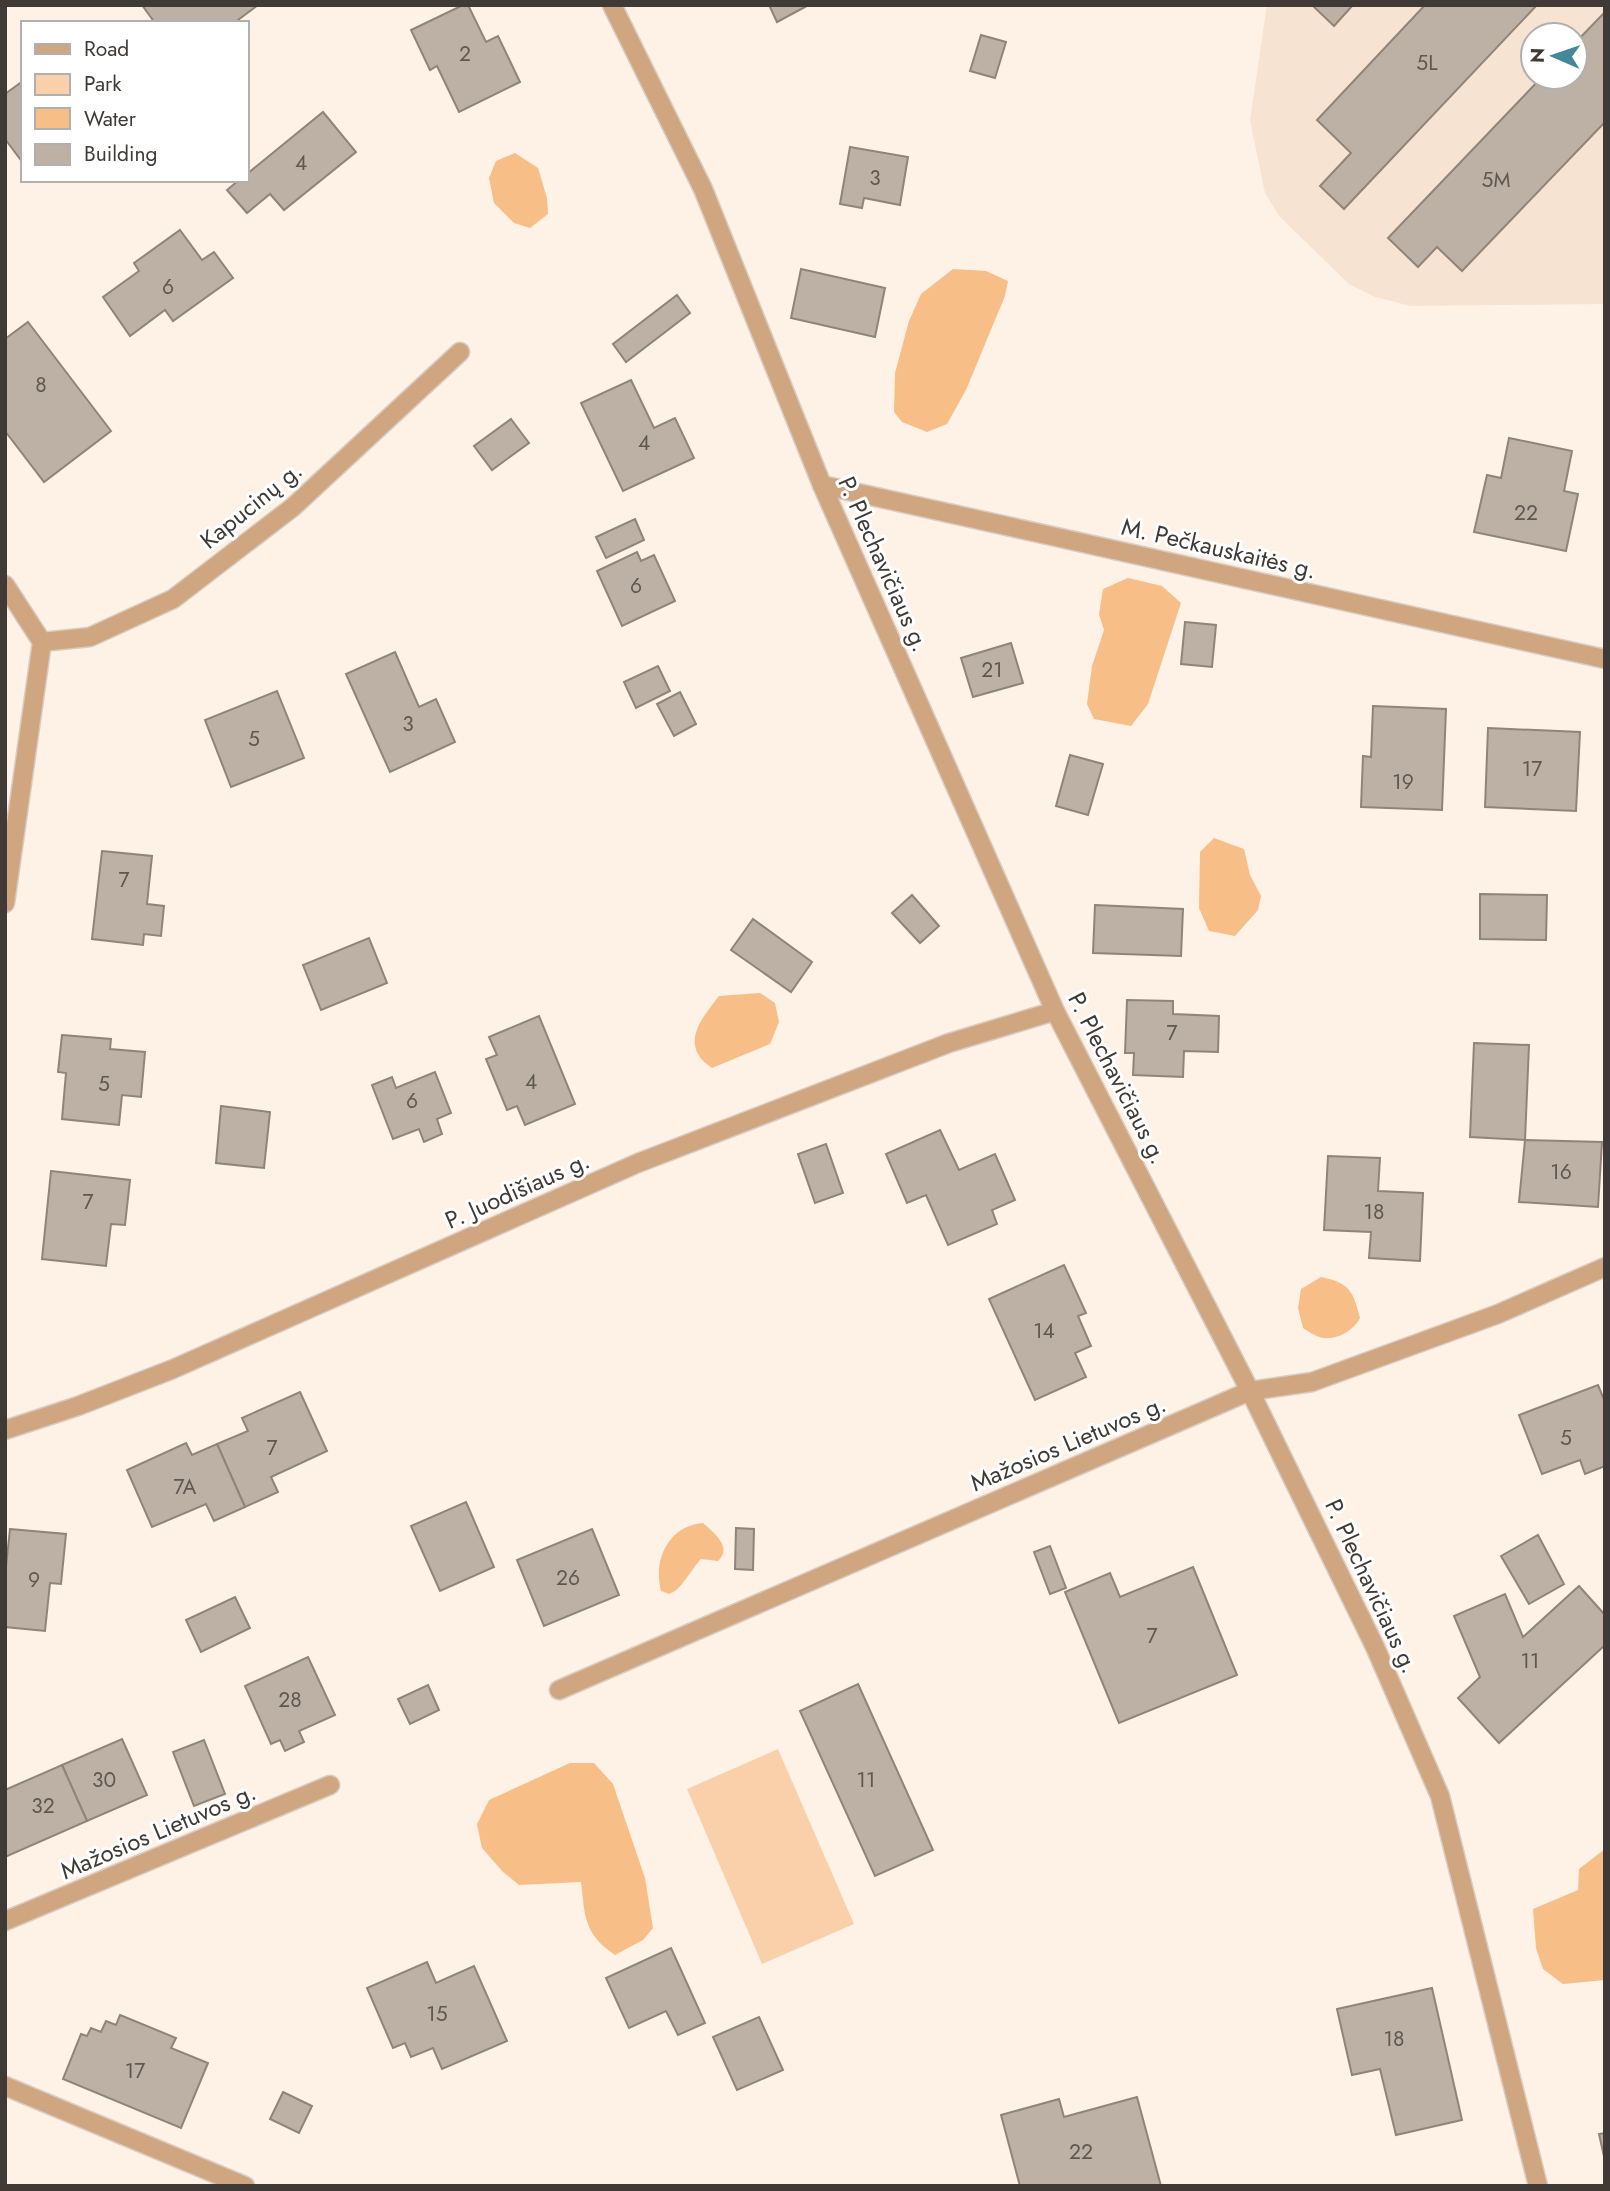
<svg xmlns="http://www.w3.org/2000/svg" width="1610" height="2191" font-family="Jost,sans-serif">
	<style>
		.built { fill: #f6e3d2; fill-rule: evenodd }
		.green { fill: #f9d0aa }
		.water { fill: #f8be87 }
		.building { fill: #bdb1a5; stroke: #908479; stroke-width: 2 }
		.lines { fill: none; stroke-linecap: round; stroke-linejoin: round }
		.minor-casing { stroke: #d8ccc2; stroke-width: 21 }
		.minor { stroke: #cfa680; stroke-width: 18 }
		.labels { text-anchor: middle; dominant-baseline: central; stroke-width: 6; stroke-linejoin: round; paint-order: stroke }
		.number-label { font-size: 21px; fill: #5e5851 }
		.street-label { font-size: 24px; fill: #3f3a35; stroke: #fff }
	</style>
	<rect width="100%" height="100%" fill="#fef1e5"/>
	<!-- built -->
	<path class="built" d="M1267,5h338v299l-194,2 -36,-9 -26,-13 -70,-68 -14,-23 -15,-73zM1533,35h42v42h-42z"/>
	<!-- green -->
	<polygon class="green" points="778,1749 854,1924 762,1964 687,1789"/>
	<!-- water -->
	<g class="water">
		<polygon points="515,153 538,168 547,198 548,214 530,228 514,223 494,203 489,178 496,161"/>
		<polygon points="953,269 986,271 1008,281 1005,296 966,390 947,424 927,432 902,422 894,412 895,373 909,321 921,294"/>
		<polygon points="1128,578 1162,586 1181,603 1148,704 1131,726 1094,719 1087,704 1092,666 1104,630 1099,614 1103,589"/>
		<polygon points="1214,838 1244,849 1250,875 1261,896 1258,910 1235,936 1209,931 1199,908 1200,852"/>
		<path d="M760,993l15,10 4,19 -9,22 -58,24c-33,-22 -12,-48 7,-72z"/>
		<path d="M1321,1277c28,6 32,13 39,41 -7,13 -25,24 -41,19 -5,-2 -11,-6 -16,-9l-5,-20 3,-19z"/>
		<path d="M703,1523c11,10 30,24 15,38l-17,-2c-10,10 -19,31 -32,35l-8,-3c-8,-31 7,-65 42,-68z"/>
		<path d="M570,1763h24l19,21 32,94 8,50 -10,12 -28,15c-31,-21 -30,-38 -34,-73l-62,3 -16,-13 -21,-24 -5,-24 12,-24z"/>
		<polygon points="1605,1849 1605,1980 1563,1984 1543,1969 1536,1948 1533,1909 1578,1890 1579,1869"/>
	</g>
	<!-- building -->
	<g class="building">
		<polygon points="142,5 258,5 234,23 155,23"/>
		<polygon points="463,5 468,5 486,42 498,36 520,82 459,112 437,66 430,70 411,30"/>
		<polygon points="769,5 806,5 807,6 777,22"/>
		<polygon points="1312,5 1353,5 1334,26"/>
		<polygon points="1425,5 1537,5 1344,209 1320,186 1351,153 1317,120"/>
		<polygon points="1605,12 1605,122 1462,271 1437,247 1418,267 1388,238 1542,77 1575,77 1575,43"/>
		<polygon points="981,35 1006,42 995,78 970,71"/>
		<polygon points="23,81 23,163 5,139 5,94"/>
		<polygon points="323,112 356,152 284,210 270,194 247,213 227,190 239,180 247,180 247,174"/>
		<polygon points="850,147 908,157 900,205 864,198 862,208 840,204"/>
		<polygon points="180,230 202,260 214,252 233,278 173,321 165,310 130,336 103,297 139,271 134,263"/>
		<polygon points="801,269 885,288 875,337 791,318"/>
		<polygon points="677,295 690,313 626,362 613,344"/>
		<polygon points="28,322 111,431 44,482 5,431 5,339"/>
		<polygon points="631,380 654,428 675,418 694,458 623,491 581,403"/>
		<polygon points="511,419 529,443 492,470 474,446"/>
		<polygon points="1509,438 1572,451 1564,491 1578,494 1566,551 1474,532 1487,475 1501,478"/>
		<polygon points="635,519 644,540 606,558 596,537"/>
		<polygon points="637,552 641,561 654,555 675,601 622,626 597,571"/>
		<polygon points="1185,622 1216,625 1212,667 1181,664"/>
		<polygon points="1011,643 1023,683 973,697 961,658"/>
		<polygon points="395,652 419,707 436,699 455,742 390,772 346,674"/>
		<polygon points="658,666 670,691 636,708 624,682"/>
		<polygon points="277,691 304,758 231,787 205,720"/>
		<polygon points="680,692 696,724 674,736 657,704"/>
		<polygon points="1373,706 1446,709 1442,810 1361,807 1363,756 1371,757"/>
		<polygon points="1488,728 1580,732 1576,811 1485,807"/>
		<polygon points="1070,755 1103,764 1088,815 1056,806"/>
		<polygon points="102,851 152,856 147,904 164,906 161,936 144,934 143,945 92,939"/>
		<polygon points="1480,894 1547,895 1546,940 1480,939"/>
		<polygon points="912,895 939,926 920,943 892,913"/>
		<polygon points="1095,905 1183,909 1181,956 1093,953"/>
		<polygon points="753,919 812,962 791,992 731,950"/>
		<polygon points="369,938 387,983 321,1010 303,965"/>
		<polygon points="1127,1000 1173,1001 1173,1014 1219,1016 1218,1052 1184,1051 1183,1077 1133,1075 1134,1053 1125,1053"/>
		<polygon points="539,1016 575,1104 525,1125 517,1106 507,1110 486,1059 497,1055 489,1037"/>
		<polygon points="62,1035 111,1039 110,1049 145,1052 141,1097 122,1095 119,1125 62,1119 66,1073 58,1072"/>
		<polygon points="1474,1043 1529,1045 1525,1140 1470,1137"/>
		<polygon points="435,1072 451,1113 437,1119 442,1134 424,1142 419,1129 393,1139 372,1085 392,1077 396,1088"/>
		<polygon points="221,1106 270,1112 264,1168 216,1163"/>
		<polygon points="940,1130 959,1170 995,1154 1015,1200 992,1210 997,1224 948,1245 926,1195 907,1203 886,1154"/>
		<polygon points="1525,1140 1602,1142 1598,1207 1519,1202"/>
		<polygon points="826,1144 843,1193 815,1203 798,1154"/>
		<polygon points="1328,1156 1380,1158 1378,1191 1423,1193 1420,1261 1369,1258 1371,1232 1324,1230"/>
		<polygon points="51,1171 130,1180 125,1225 111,1224 106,1266 42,1259"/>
		<polygon points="1064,1265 1086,1313 1078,1316 1091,1346 1075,1353 1086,1377 1035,1400 989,1299"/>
		<polygon points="1598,1385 1605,1402 1605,1466 1585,1474 1580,1460 1542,1474 1519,1415"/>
		<polygon points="300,1392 327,1451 271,1477 278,1492 245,1507 217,1444 248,1431 242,1418"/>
		<polygon points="186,1443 192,1455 217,1444 245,1507 214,1521 206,1504 152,1527 127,1470"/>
		<polygon points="466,1502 494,1567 440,1591 411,1526"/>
		<polygon points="736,1528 754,1529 753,1570 735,1569"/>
		<polygon points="10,1529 66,1534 61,1584 50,1583 45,1631 5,1627 5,1576"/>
		<polygon points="592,1529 619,1595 544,1626 517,1560"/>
		<polygon points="1538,1535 1564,1584 1529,1604 1501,1556"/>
		<polygon points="1050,1546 1066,1588 1050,1594 1034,1552"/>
		<polygon points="1193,1567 1237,1675 1119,1723 1065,1592 1110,1573 1120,1597"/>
		<polygon points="1579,1586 1605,1615 1605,1645 1499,1743 1458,1698 1480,1677 1454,1616 1505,1594 1523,1637"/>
		<polygon points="235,1597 250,1628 201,1652 186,1620"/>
		<polygon points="308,1657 335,1715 299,1731 304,1742 285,1751 280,1740 271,1744 245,1686"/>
		<polygon points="858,1684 933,1850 875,1876 800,1711"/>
		<polygon points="428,1685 439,1710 410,1724 398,1699"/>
		<polygon points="122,1739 147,1795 87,1821 62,1765"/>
		<polygon points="204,1740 225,1794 194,1806 173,1752"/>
		<polygon points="62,1765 87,1821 5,1857 5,1790"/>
		<polygon points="671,1948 705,2023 678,2035 666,2011 629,2028 606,1978"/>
		<polygon points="427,1962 436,1983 474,1966 507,2041 442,2069 433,2048 411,2057 405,2043 393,2048 367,1988"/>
		<polygon points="1432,1988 1462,2120 1396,2135 1380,2069 1352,2075 1337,2009"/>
		<polygon points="120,2015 176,2038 171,2048 208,2063 181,2128 63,2079 81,2034 87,2036 91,2028 101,2032 106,2021 116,2025"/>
		<polygon points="759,2017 783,2070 737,2090 713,2037"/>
		<polygon points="283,2092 312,2106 299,2133 270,2119"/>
		<polygon points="1137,2097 1161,2186 1020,2186 1001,2115 1059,2099 1064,2117"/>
		<polygon points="1605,2133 1605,2161 1599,2134"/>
	</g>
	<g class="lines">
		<!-- minor casing -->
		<g class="minor-casing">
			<g id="minor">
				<polyline points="612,5 703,189 822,485 1055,1011 1250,1391 1375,1647 1440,1796 1538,2186"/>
				<polyline points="822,485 1605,659"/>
				<polyline points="5,585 42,642 5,903"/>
				<polyline points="42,642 90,637 173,599 293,507 460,352"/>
				<polyline points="5,1430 78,1406 173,1369 638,1163 949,1043 1055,1011"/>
				<polyline points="559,1690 1250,1391 1312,1382 1498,1314 1605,1267"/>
				<polyline points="5,1921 330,1785"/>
				<polyline points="5,2086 245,2186"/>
			</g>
		</g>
		<!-- minor -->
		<use href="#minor" class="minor"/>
	</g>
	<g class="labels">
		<!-- number labels -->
		<g class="number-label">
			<text x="465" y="54">2</text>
			<text x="1427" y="63">5L</text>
			<text x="301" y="163">4</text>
			<text x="875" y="178">3</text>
			<text x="1496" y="180">5M</text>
			<text x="168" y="287">6</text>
			<text x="41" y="385">8</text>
			<text x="644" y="443">4</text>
			<text x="1526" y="513">22</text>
			<text x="636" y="586">6</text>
			<text x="992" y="670">21</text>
			<text x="408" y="724">3</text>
			<text x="254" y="739">5</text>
			<text x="1532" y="769">17</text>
			<text x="1403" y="782">19</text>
			<text x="124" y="880">7</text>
			<text x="1172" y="1033">7</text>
			<text x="531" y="1082">4</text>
			<text x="104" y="1084">5</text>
			<text x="412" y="1101">6</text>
			<text x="1561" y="1172">16</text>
			<text x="88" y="1202">7</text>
			<text x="1374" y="1212">18</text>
			<text x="1044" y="1331">14</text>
			<text x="1566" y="1438">5</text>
			<text x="272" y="1448">7</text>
			<text x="185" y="1487">7A</text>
			<text x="568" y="1578">26</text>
			<text x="34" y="1580">9</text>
			<text x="1152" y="1636">7</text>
			<text x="1530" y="1661">11</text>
			<text x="290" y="1700">28</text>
			<text x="104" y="1780">30</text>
			<text x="866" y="1780">11</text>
			<text x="43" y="1806">32</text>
			<text x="437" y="2014">15</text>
			<text x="1394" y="2039">18</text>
			<text x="135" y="2071">17</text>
			<text x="1081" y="2152">22</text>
		</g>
		<!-- street labels -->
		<g class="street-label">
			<text transform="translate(251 505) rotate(-39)">Kapucinų g.</text>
			<text transform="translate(1219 548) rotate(13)">M. Pečkauskaitės g.</text>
			<text transform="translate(884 564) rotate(66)">P. Plechavičiaus g.</text>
			<text transform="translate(1118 1078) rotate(63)">P. Plechavičiaus g.</text>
			<text transform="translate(517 1190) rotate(-24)">P. Juodišiaus g.</text>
			<text transform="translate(1068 1443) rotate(-23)">Mažosios Lietuvos g.</text>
			<text transform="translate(1372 1586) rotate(65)">P. Plechavičiaus g.</text>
			<text transform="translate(158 1831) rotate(-23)">Mažosios Lietuvos g.</text>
		</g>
	</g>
	<!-- border -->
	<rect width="1610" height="2191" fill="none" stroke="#3f3a35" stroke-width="14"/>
	<!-- legend -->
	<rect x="21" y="21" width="228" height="161" fill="#ffffff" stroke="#b2b0ae" stroke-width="2"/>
	<rect x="35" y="44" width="35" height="10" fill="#cfa680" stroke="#b2b0ae" stroke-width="2"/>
	<text x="84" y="56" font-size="21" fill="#3f3a35">Road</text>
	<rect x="35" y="74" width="35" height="21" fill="#f9d0aa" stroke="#b2b0ae" stroke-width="2"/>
	<text x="84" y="91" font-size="21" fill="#3f3a35">Park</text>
	<rect x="35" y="108" width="35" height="21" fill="#f8be87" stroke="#b2b0ae" stroke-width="2"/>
	<text x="84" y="126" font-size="21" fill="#3f3a35">Water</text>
	<rect x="35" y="144" width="35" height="21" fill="#bdb1a5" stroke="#b2b0ae" stroke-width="2"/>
	<text x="84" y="161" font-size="21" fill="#3f3a35">Building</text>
	<!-- north arrow -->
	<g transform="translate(1554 56) rotate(272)"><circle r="33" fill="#ffffff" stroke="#b2b0ae" stroke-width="2"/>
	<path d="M0-5L12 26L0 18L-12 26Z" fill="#448796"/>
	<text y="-10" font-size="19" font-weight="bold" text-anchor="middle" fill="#3f3a35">N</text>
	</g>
</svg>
